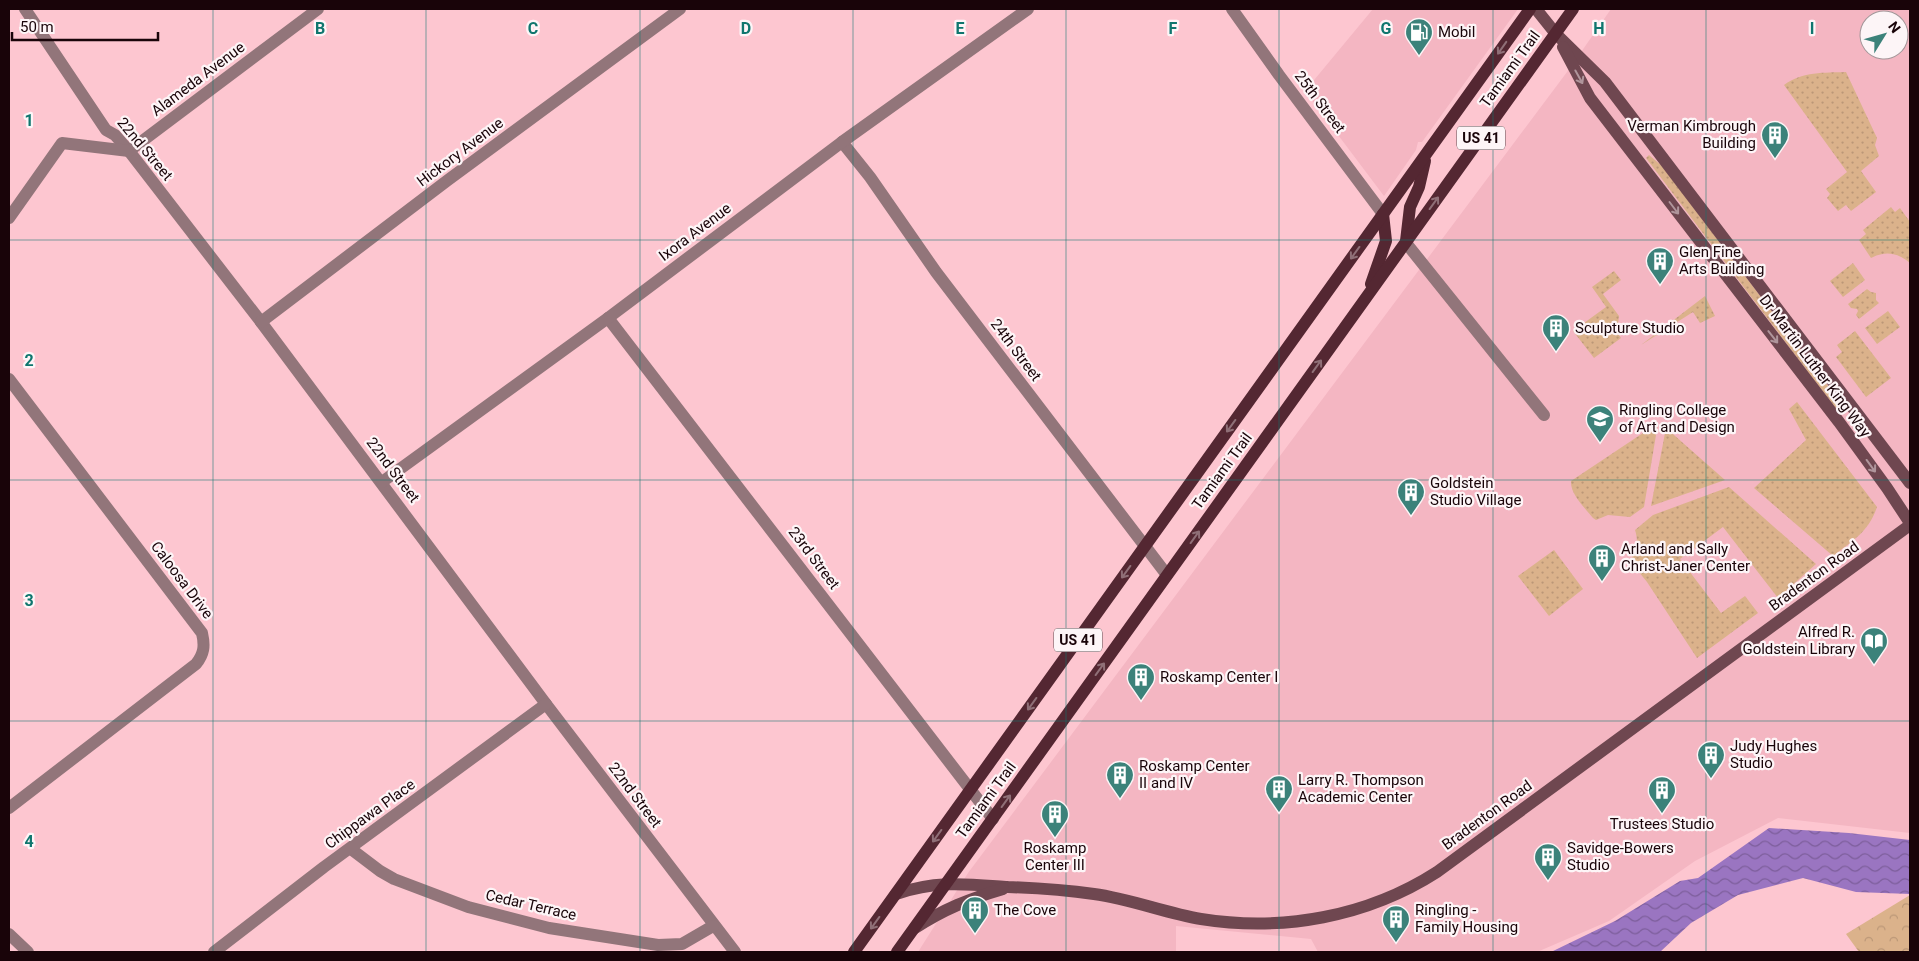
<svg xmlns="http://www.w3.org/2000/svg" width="1919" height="961" font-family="Roboto,sans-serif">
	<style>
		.built { fill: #f4b6c2; fill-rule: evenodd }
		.grass { fill: url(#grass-dots) }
		.park { fill: url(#park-crowns) }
		.water { fill: url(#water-waves) }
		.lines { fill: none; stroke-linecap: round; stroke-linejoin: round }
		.street { stroke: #92757a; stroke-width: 12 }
		.secondary { stroke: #6f4750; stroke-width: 12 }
		.primary { stroke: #542732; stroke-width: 12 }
		.oneway { stroke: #8f6f77 }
		.oneway2 { stroke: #af959b }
		.grid { fill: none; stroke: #0f766e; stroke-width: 1; stroke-opacity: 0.55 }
		.labels { text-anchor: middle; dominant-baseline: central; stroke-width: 4.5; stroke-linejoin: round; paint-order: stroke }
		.shield { fill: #fdf5f7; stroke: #5d4c50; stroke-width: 1 }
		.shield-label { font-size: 14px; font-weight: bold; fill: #190409 }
		.poi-label { font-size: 15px; fill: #190409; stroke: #fdf5f7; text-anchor: start }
		.street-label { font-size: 15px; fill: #190409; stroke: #fdf5f7 }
		.grid-label { font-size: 16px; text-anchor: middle; font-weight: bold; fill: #0f766e; stroke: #fdf5f7; stroke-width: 4.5; stroke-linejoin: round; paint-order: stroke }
	</style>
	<defs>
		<pattern id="grass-dots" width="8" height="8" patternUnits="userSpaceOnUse" patternTransform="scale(1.25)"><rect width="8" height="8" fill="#dbb28b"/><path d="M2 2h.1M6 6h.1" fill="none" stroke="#bb9777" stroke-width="1.8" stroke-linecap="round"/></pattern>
		<pattern id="park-crowns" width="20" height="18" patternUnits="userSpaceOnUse" patternTransform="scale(1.25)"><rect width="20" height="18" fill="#dbb28b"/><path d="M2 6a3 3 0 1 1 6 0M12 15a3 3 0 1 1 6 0" fill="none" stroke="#bb9777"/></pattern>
		<pattern id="water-waves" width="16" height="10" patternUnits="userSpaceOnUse" patternTransform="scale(1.25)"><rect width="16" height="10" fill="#9a75c1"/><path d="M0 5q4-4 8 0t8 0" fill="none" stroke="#7d5e9b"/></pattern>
	</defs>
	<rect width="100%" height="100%" fill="#fdc6d0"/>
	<!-- built -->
	<g class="built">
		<polygon points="1373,9 1518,9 1422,142 1418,142 1416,150 1384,196 1305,91"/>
		<path d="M1611,9h299v824l-132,-15 -83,43 -86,60 -72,31h-219l-7,-13 -135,-13v26h-258l50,-79 602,-805zM1869,20h30v30h-30z"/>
	</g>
	<!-- grass -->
	<g class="grass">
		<path d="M1846,72l31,66 -2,7 4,11 -18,15 15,21 -25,19 -5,-6 -8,6 -11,-13 3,-4 -4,-5 21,-17 -63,-87c19,-14 40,-12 62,-13z"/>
		<polygon points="1649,155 1662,166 1847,411 1843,413 1835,407 1817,384 1646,158"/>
		<path d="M1891,207l4,5 5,-4 10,14v41c-12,-10 -24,-13 -39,-5l-12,-18 7,-6 -3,-4z"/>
		<polygon points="1853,263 1865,280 1843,297 1830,281"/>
		<polygon points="1614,271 1621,280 1603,294 1619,316 1617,332 1621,338 1594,358 1573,331 1606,307 1592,287"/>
		<polygon points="1867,289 1871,292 1876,293 1876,300 1879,303 1859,319 1856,315 1858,311 1857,309 1851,308 1848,304"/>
		<polygon points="1705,296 1715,316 1700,323 1693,312 1641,345"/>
		<polygon points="1888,311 1900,327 1877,344 1865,328"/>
		<polygon points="1855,331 1891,378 1866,397 1836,357 1842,352 1837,345"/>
		<path d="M1797,402l80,105c-9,26 -24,33 -44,49l-79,-68 52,-48 -17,-31z"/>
		<path d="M1658,423l-14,84 -14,10 -22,-2 -12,5 -3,-2c-8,-10 -23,-24 -22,-37z"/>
		<polygon points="1666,428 1725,480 1651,506"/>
		<path d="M1729,487l87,77 -38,34 -55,-71 -43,32 41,54 24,-17 13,17 -61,45 -50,-76 -17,-21c6,-11 9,-19 5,-31l18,-15z"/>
		<polygon points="1554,550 1583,589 1549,616 1518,576"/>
	</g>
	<!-- park -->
	<polygon class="park" points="1910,895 1910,952 1859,952 1846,934"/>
	<!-- water -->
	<polygon class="water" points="1769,828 1849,833 1910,840 1910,894 1856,892 1803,878 1738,895 1691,923 1660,952 1551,952 1615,921 1680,881 1698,878"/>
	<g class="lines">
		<!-- street -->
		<g class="street">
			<polyline points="25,9 106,130 115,135 129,151 261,322 546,704 735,952"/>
			<polyline points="1232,9 1279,75 1383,214"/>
			<polyline points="842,142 870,177 936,272 1167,575"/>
			<polyline points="9,218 62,143 129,151 318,9"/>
			<polyline points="1406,243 1544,415"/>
			<polyline points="608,318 993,819"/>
			<polyline points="261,322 448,180 680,9"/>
			<path d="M9,379l193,254c3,13 2,21 -6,31l-187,144"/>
			<polyline points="382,482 608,318 842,142 1028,9"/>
			<polyline points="351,849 380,871 394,879 468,907 549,928 658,945 682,944 713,926"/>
			<polyline points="9,934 28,952"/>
			<polyline points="214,952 324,867 546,704"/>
		</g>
		<!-- secondary -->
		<g class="secondary">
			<polyline points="1536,9 1556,34 1605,82 1910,483"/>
			<polyline points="1563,47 1590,98 1839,422 1887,488 1910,523"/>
			<path d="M896,894c41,-14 70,-10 112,-7 28,1 58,3 86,7 37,5 71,19 107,25 81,13 166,-2 236,-47l473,-347"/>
			<path d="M915,928c29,-19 54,-29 88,-39"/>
		</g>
		<!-- primary -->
		<g class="primary">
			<polyline points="1406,241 1410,207 1419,187 1425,161"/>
			<polyline points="1371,284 1386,241 1383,214"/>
			<polyline points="854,952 1530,9"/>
			<polyline points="897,952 1573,9"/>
		</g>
	</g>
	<!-- one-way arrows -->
	<defs><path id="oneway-shaft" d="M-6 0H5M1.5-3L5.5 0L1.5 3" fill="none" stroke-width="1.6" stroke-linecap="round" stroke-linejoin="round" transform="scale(1.25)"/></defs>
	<g class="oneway">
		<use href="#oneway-shaft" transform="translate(1502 48) rotate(125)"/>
		<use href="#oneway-shaft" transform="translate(1434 203) rotate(-54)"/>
		<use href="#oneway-shaft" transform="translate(1355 253) rotate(126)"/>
		<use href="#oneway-shaft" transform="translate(1317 366) rotate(-54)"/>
		<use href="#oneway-shaft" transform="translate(1231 426) rotate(126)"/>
		<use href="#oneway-shaft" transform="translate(1195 537) rotate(-54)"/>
		<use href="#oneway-shaft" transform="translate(1126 572) rotate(126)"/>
		<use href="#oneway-shaft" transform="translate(1100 669) rotate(-54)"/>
		<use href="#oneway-shaft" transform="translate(1032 704) rotate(126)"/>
		<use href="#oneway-shaft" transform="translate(1006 801) rotate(-54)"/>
		<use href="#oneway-shaft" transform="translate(937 836) rotate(126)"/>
		<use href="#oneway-shaft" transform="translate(875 923) rotate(126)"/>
	</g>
	<g class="oneway2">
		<use href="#oneway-shaft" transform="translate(1579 77) rotate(61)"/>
		<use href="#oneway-shaft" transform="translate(1674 208) rotate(53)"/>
		<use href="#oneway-shaft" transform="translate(1773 337) rotate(52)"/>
		<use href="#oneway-shaft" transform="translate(1871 466) rotate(54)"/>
	</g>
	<!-- grid -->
	<path class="grid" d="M213,9v943M426,9v943M640,9v943M853,9v943M1066,9v943M1279,9v943M1493,9v943M1706,9v943M9,240h1901M9,480h1901M9,721h1901"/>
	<!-- icons -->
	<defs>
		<g id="fuel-pin" transform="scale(1.4375)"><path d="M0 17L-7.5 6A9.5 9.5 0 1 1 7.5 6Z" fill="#3c827a" stroke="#fdf5f7"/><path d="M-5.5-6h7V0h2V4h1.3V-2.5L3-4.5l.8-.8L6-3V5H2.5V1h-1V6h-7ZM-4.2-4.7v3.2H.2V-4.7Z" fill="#fff"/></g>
		<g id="building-pin" transform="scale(1.4375)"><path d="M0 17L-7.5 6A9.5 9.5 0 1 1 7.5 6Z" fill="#3c827a" stroke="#fdf5f7"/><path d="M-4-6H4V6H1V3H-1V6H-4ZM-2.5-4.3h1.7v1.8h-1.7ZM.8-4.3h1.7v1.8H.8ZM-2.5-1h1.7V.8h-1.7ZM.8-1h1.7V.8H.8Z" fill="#fff"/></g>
		<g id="university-pin" transform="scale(1.4375)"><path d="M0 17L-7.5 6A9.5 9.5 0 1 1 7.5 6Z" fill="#3c827a" stroke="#fdf5f7"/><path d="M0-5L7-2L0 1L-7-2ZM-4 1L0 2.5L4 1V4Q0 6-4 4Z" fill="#fff"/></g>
		<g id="library-pin" transform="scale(1.4375)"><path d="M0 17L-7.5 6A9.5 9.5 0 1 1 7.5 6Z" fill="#3c827a" stroke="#fdf5f7"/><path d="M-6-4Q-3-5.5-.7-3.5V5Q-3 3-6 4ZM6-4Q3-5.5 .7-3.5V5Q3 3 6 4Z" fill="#fff"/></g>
	</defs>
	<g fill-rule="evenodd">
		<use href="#fuel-pin" x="1419" y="32"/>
		<use href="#building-pin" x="1775" y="135"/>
		<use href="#building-pin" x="1660" y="261"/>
		<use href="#building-pin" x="1556" y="328"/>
		<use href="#university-pin" x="1600" y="419"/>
		<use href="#building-pin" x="1411" y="492"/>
		<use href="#building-pin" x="1602" y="558"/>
		<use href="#library-pin" x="1874" y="641"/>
		<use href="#building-pin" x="1141" y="677"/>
		<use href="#building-pin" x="1711" y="755"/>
		<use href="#building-pin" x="1120" y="775"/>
		<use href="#building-pin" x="1279" y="789"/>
		<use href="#building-pin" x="1662" y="790"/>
		<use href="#building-pin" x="1055" y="814"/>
		<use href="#building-pin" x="1548" y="857"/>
		<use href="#building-pin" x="975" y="910"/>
		<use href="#building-pin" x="1396" y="919"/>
	</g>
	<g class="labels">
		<!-- shield labels -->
		<g class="shield">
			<rect x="1457" y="126.5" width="48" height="23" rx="4"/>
			<rect x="1054" y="628.5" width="48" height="23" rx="4"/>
		</g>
		<g class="shield-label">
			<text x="1481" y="138">US 41</text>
			<text x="1078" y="640">US 41</text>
		</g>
		<!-- poi labels -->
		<g class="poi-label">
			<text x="1438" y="32">Mobil</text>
			<text x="1756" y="126" text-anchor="end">Verman Kimbrough<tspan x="1756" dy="17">Building</tspan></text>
			<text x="1679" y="252">Glen Fine<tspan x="1679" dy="17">Arts Building</tspan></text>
			<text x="1575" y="328">Sculpture Studio</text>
			<text x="1619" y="410">Ringling College<tspan x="1619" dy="17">of Art and Design</tspan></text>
			<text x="1430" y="483">Goldstein<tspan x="1430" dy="17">Studio Village</tspan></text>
			<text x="1621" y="549">Arland and Sally<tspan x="1621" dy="17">Christ-Janer Center</tspan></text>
			<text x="1855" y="632" text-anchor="end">Alfred R.<tspan x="1855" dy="17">Goldstein Library</tspan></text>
			<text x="1160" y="677">Roskamp Center I</text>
			<text x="1730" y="746">Judy Hughes<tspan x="1730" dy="17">Studio</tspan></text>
			<text x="1139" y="766">Roskamp Center<tspan x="1139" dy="17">II and IV</tspan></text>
			<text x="1298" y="780">Larry R. Thompson<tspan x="1298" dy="17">Academic Center</tspan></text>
			<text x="1662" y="824" text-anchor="middle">Trustees Studio</text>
			<text x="1055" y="848" text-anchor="middle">Roskamp<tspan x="1055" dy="17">Center III</tspan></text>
			<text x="1567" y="848">Savidge-Bowers<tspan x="1567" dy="17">Studio</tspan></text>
			<text x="994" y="910">The Cove</text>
			<text x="1415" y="910">Ringling -<tspan x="1415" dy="17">Family Housing</tspan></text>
		</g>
		<!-- street labels -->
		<g class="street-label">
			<text transform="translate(1510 69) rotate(-54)">Tamiami Trail</text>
			<text transform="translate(198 79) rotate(-37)">Alameda Avenue</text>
			<text transform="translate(1320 102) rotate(53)">25th Street</text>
			<text transform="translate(145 149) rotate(50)">22nd Street</text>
			<text transform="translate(460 152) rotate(-37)">Hickory Avenue</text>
			<text transform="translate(695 232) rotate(-37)">Ixora Avenue</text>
			<text transform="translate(1016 350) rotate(53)">24th Street</text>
			<text transform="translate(1815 366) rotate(53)">Dr Martin Luther King Way</text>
			<text transform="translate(393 470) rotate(53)">22nd Street</text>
			<text transform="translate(1222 471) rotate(-54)">Tamiami Trail</text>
			<text transform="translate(814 558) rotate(53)">23rd Street</text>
			<text transform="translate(1814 576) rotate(-36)">Bradenton Road</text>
			<text transform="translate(182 580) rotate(53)">Caloosa Drive</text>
			<text transform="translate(635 795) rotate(53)">22nd Street</text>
			<text transform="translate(986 800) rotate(-54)">Tamiami Trail</text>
			<text transform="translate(370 814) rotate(-36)">Chippawa Place</text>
			<text transform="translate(1487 815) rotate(-36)">Bradenton Road</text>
			<text transform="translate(531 905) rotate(13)">Cedar Terrace</text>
		</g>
	</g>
	<g class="grid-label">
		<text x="320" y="34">B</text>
		<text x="533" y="34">C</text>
		<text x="746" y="34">D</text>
		<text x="960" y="34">E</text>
		<text x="1173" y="34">F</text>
		<text x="1386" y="34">G</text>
		<text x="1599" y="34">H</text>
		<text x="1812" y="34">I</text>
		<text x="29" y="126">1</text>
		<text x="29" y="366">2</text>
		<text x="29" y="606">3</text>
		<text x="29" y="847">4</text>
	</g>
	<!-- border -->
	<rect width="1919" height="961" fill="none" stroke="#190409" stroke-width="20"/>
	<!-- north arrow -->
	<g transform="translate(1884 35) rotate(53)"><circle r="24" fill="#fdf5f7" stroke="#a29598"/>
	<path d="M0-4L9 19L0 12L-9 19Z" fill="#3c827a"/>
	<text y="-8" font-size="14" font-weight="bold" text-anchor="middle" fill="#190409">N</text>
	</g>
	<!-- scale -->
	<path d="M12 32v8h146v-8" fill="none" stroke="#190409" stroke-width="2.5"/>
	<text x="20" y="32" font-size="15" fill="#190409" stroke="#fdf5f7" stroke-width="4" paint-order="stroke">50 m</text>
</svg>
